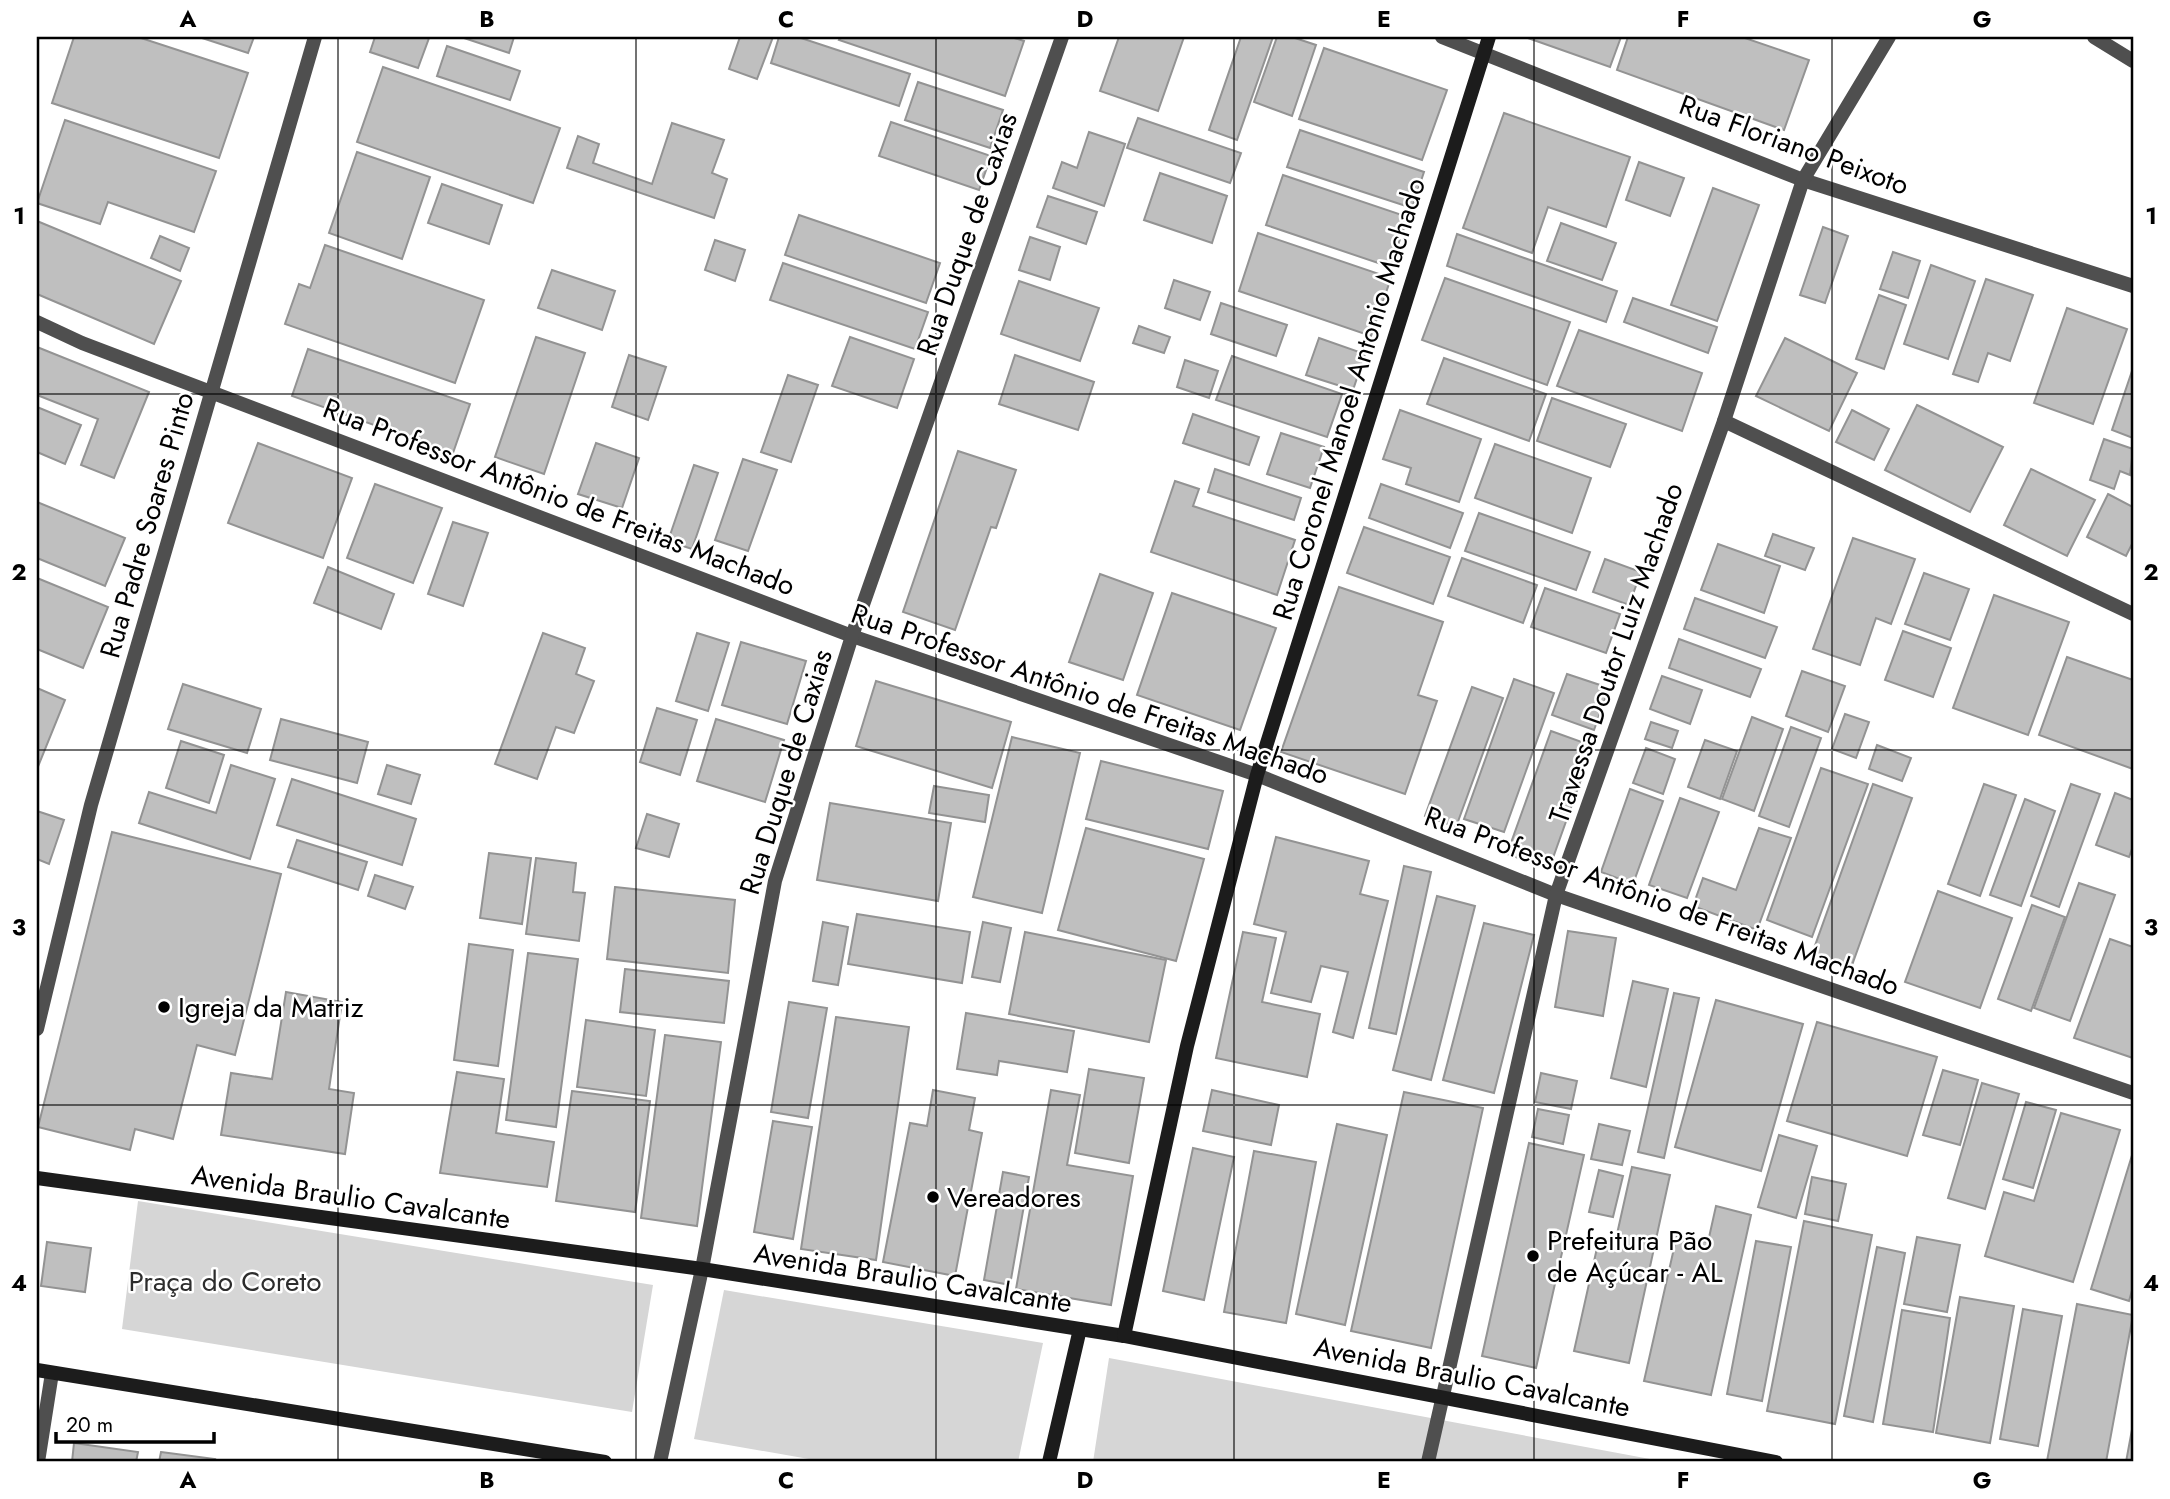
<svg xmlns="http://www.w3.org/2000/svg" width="2170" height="1499" font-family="Jost,sans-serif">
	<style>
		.green { fill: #d6d6d6 }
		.building { fill: #bfbfbf; stroke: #939393; stroke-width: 2 }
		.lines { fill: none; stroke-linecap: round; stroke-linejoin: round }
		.street { stroke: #4f4f4f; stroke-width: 14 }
		.secondary { stroke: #1c1c1c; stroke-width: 14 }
		.grid { fill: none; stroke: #000; stroke-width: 2; stroke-opacity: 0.55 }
		.poi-dot { fill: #000; stroke: #fff; stroke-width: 2.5 }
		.labels { text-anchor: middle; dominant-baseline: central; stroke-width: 5; stroke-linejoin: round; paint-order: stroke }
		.street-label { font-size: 28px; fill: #000; stroke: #fff }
		.poi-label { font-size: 28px; fill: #000; stroke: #fff; text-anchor: start }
		.park-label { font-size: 28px; fill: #2d2d2d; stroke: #fff }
		.neatline { fill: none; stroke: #000; stroke-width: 2.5 }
		.grid-label { font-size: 23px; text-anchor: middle; font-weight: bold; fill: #000 }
	</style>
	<rect width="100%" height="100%" fill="#fff"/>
	<!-- green -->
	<g class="green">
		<polygon points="138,1201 653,1285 632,1412 122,1329"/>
		<polygon points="724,1290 1043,1343 1018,1462 826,1462 694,1439"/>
		<polygon points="1109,1358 1666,1462 1093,1462"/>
	</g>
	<!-- building -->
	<g class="building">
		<polygon points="74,37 138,37 248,73 219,158 52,103"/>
		<polygon points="199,37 254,37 248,53"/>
		<polygon points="375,37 426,37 429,38 418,68 370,52"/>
		<polygon points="461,37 514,37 509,53"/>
		<polygon points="740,37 773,37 757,79 729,69"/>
		<polygon points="779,37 798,37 910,74 899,106 771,63"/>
		<polygon points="841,37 1011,37 1024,41 1005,96 839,40"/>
		<polygon points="1119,37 1184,37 1158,111 1100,91"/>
		<polygon points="1241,37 1273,37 1237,140 1209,130"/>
		<polygon points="1277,37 1292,37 1316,45 1292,116 1254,102"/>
		<polygon points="1525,37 1621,37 1610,67"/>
		<polygon points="1628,37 1742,37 1809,60 1784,130 1617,70"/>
		<polygon points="447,46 520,71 510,100 437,76"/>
		<polygon points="1324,48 1447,90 1422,160 1299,119"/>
		<polygon points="383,67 560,128 533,203 357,142"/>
		<polygon points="918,82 1003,110 990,148 905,120"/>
		<polygon points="1504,113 1630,157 1606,227 1548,207 1532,253 1463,228"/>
		<polygon points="1138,118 1241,153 1230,183 1127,148"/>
		<polygon points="65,120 216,171 194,232 108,202 100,224 37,203"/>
		<polygon points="891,122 991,156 979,190 879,156"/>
		<polygon points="672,123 724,140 712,173 727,179 714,218 567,168 578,136 599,144 593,163 652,184"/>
		<polygon points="1300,130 1424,172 1412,208 1287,167"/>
		<polygon points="1089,132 1125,144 1104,206 1053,188 1062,162 1077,168"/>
		<polygon points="357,152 430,177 402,259 329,233"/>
		<polygon points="1639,162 1684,178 1670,216 1626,200"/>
		<polygon points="1160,173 1227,196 1212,243 1144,220"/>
		<polygon points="1283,175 1408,217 1390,267 1266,225"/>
		<polygon points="442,184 502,205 489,244 428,223"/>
		<polygon points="1713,188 1759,205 1717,321 1671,305"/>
		<polygon points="1048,196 1097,212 1086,244 1037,227"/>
		<polygon points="799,215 940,263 926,303 785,255"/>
		<polygon points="37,221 181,281 154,344 37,294"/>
		<polygon points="1561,223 1616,243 1602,280 1547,261"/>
		<polygon points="1823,227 1848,236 1825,303 1800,295"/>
		<polygon points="1258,233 1391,278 1371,336 1239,291"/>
		<polygon points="1457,234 1617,291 1606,322 1447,266"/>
		<polygon points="160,236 189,248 180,271 151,258"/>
		<polygon points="1030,237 1060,247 1050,280 1019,270"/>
		<polygon points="715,240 745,250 735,281 705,270"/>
		<polygon points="325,245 484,300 455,383 285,324 299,284 310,288"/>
		<polygon points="1893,252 1920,261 1908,298 1880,289"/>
		<polygon points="783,263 928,312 915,349 770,300"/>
		<polygon points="1931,265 1975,281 1948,359 1904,344"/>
		<polygon points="552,270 615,291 602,330 538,308"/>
		<polygon points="1445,278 1570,322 1547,385 1422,340"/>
		<polygon points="1986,279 2033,295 2010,361 1988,353 1978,382 1953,374"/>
		<polygon points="1174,280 1210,292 1200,320 1165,308"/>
		<polygon points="1019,281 1099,308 1080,361 1001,334"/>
		<polygon points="1879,295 1906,305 1884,369 1856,359"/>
		<polygon points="1633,298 1717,327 1708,353 1624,322"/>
		<polygon points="1221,303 1287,325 1276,356 1211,334"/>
		<polygon points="2067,308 2127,329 2093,424 2034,403"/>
		<polygon points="1139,326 1170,337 1164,353 1133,343"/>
		<polygon points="1579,330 1702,373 1682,431 1557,386"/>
		<polygon points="536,337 585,353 544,474 495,457"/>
		<polygon points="850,337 914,359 897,408 832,386"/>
		<polygon points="1319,338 1365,354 1353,390 1306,375"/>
		<polygon points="1785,338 1857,373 1829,431 1756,396"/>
		<polygon points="37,347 149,392 114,478 81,465 98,419 37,395"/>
		<polygon points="308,349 470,404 453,453 292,396"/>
		<polygon points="629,355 666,367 648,420 612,407"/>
		<polygon points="1015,355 1094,382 1078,430 999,404"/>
		<polygon points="1232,356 1342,394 1327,437 1216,400"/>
		<polygon points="1444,358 1546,394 1529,441 1427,404"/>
		<polygon points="1185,360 1218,371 1209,398 1177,387"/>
		<polygon points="2133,368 2133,438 2112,430"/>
		<polygon points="788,375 818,385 791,462 761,452"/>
		<polygon points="1552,398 1626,424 1610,467 1537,441"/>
		<polygon points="1917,405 2003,447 1970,512 1885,470"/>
		<polygon points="37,407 81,425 65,464 37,452"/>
		<polygon points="1400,410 1481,439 1459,502 1406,484 1411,468 1383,459"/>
		<polygon points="1852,410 1889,429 1874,460 1836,442"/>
		<polygon points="1193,414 1259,437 1249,465 1183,443"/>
		<polygon points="1281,433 1324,447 1310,488 1267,474"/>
		<polygon points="2104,439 2133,449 2130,475 2120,471 2114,489 2090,480"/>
		<polygon points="258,443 352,478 323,558 228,523"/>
		<polygon points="596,443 639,458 622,508 578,494"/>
		<polygon points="1495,444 1591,478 1572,533 1475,498"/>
		<polygon points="958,451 1016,470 996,528 991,527 955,630 903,612"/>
		<polygon points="743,459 777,470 748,551 715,540"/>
		<polygon points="694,465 718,473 692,549 668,541"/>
		<polygon points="1215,469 1301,498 1294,520 1208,492"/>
		<polygon points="2031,469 2095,500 2067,556 2004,525"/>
		<polygon points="1175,481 1199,489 1193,506 1295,540 1277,595 1151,552"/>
		<polygon points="375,484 442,508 413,583 347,558"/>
		<polygon points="1381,484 1463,513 1450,548 1369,518"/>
		<polygon points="2108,494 2133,507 2133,542 2126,556 2087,537"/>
		<polygon points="37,502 125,538 105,586 37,558"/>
		<polygon points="1479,513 1590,552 1576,590 1465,551"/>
		<polygon points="453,522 488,533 463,606 428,594"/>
		<polygon points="1364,527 1450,557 1433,604 1347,573"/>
		<polygon points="1773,534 1814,548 1805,570 1765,556"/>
		<polygon points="1853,538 1915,559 1891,624 1876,618 1860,665 1813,649"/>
		<polygon points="1718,544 1780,566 1764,613 1701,590"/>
		<polygon points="1462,558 1537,585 1523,623 1448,596"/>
		<polygon points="1605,559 1641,572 1629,605 1593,592"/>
		<polygon points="328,567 394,594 381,629 314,603"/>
		<polygon points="1924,573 1969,589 1950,640 1905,624"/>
		<polygon points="1100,574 1153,593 1123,680 1069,662"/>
		<polygon points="37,578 108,607 83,668 37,649"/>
		<polygon points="1339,587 1443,622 1418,695 1437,701 1405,794 1281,752"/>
		<polygon points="1545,588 1620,614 1606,653 1531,627"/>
		<polygon points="1172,593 1276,628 1240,730 1137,695"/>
		<polygon points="1994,595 2069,622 2028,735 1953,708"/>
		<polygon points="1695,598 1777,627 1765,658 1684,629"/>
		<polygon points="1903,631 1951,648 1933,697 1885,680"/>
		<polygon points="543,633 585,648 576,674 594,681 574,733 556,727 537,779 495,764"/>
		<polygon points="697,633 729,643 708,711 676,701"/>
		<polygon points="1679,639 1761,669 1750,697 1669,668"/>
		<polygon points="741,642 806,661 787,724 722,705"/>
		<polygon points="2067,657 2133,680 2133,769 2039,735"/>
		<polygon points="1802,671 1845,686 1828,732 1786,716"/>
		<polygon points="1567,674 1609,688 1594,730 1552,715"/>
		<polygon points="1662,676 1702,690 1690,724 1650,709"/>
		<polygon points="1514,679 1554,693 1504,832 1464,819"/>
		<polygon points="876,681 1011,722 992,788 856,746"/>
		<polygon points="183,684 261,709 247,753 168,729"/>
		<polygon points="1472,687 1503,698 1456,827 1425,816"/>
		<polygon points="37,688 65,700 37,769"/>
		<polygon points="657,708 697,720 680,775 640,762"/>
		<polygon points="1845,714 1869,722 1856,758 1832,749"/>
		<polygon points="1752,717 1783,729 1754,811 1722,799"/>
		<polygon points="281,719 368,742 357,783 270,760"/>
		<polygon points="716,719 784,740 765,802 697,781"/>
		<polygon points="1651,722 1678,731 1672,748 1645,739"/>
		<polygon points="1791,727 1821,738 1789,827 1759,816"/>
		<polygon points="1551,731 1593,746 1549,869 1507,854"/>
		<polygon points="1012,737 1080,753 1042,913 973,897"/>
		<polygon points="1705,740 1737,751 1720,799 1688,787"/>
		<polygon points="181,741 224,755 209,803 166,788"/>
		<polygon points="1877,745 1911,758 1902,781 1869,769"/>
		<polygon points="1646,748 1675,759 1663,794 1633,783"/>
		<polygon points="1101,761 1223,791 1208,849 1086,819"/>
		<polygon points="231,765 275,779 250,859 139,823 149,792 216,813"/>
		<polygon points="387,765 420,775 411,804 378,794"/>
		<polygon points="1821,768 1868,784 1812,937 1767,920"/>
		<polygon points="292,779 416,819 402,865 277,825"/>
		<polygon points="1873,784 1912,798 1851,968 1812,954"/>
		<polygon points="1984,784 2016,795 1980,896 1948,884"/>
		<polygon points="2071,784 2100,794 2059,907 2031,896"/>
		<polygon points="934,786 989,795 985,822 929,813"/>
		<polygon points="1630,789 1663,801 1633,884 1601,872"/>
		<polygon points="2115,793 2133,800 2133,846 2129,857 2096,845"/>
		<polygon points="1680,798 1719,812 1687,898 1649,885"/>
		<polygon points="2025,799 2055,811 2021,906 1990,895"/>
		<polygon points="830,803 951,823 938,901 817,880"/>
		<polygon points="37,811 64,820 49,864 37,859"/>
		<polygon points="647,814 679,824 669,857 636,848"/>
		<polygon points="1086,828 1204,859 1176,961 1058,930"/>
		<polygon points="1759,828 1791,838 1757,930 1693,906 1703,878 1736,890"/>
		<polygon points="112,832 281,874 235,1055 197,1045 173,1139 135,1129 130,1150 38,1127"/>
		<polygon points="1276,837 1369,861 1360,894 1388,901 1353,1038 1333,1032 1348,972 1321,966 1311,1002 1271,993 1286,932 1254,924"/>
		<polygon points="297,840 367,862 358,890 288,867"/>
		<polygon points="489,853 531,858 522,924 480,918"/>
		<polygon points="536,858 576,863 573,892 585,893 579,941 526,934"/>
		<polygon points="1404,866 1431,872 1396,1034 1369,1028"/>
		<polygon points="375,875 413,887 405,909 368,896"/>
		<polygon points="2079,883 2115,895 2070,1021 2034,1008"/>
		<polygon points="615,887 735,900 728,973 607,959"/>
		<polygon points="1938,891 2012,918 1980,1008 1905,982"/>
		<polygon points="1437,896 1475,906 1431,1080 1393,1070"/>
		<polygon points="2032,905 2065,917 2031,1011 1998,999"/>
		<polygon points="857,914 970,932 962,983 848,964"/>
		<polygon points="823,922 848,927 838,985 813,981"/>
		<polygon points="983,922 1011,928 1000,982 972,977"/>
		<polygon points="1484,923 1534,935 1494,1093 1443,1080"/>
		<polygon points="1568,931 1616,938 1603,1016 1555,1007"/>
		<polygon points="1025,932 1166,960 1149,1042 1009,1014"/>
		<polygon points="1243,932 1276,938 1262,1002 1320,1014 1307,1077 1216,1058"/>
		<polygon points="2110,939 2133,947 2133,1058 2074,1038"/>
		<polygon points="469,944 513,950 498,1066 454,1060"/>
		<polygon points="528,953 578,959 556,1127 506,1120"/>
		<polygon points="625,969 729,981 724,1023 620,1012"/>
		<polygon points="1633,981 1668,989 1646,1087 1611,1078"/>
		<polygon points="286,992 342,1002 329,1089 354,1093 345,1154 221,1135 231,1073 272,1079"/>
		<polygon points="1674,993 1699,998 1664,1158 1638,1152"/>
		<polygon points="1716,1000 1803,1024 1761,1171 1675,1147"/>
		<polygon points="789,1002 827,1008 808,1118 771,1112"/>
		<polygon points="966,1013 1074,1031 1067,1072 999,1061 997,1075 957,1069"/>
		<polygon points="836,1017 909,1027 876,1260 801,1249"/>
		<polygon points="586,1020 655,1030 646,1096 577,1087"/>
		<polygon points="1817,1022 1937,1057 1907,1156 1787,1121"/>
		<polygon points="665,1035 721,1042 697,1226 641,1218"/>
		<polygon points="1089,1069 1144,1078 1129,1163 1075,1153"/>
		<polygon points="1943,1070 1978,1080 1960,1145 1923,1135"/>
		<polygon points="457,1072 504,1079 496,1133 554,1142 547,1187 440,1173"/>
		<polygon points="1541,1073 1577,1081 1571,1109 1535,1102"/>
		<polygon points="1982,1083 2019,1094 1985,1209 1948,1198"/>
		<polygon points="933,1090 975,1098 969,1130 982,1133 955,1276 883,1262 910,1123 927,1126"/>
		<polygon points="1051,1090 1080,1095 1067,1165 1133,1176 1111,1305 1016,1289"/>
		<polygon points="1212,1090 1279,1105 1271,1145 1203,1131"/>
		<polygon points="572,1091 650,1101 635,1212 556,1201"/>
		<polygon points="1404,1092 1483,1108 1431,1348 1351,1331"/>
		<polygon points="2026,1102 2056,1110 2033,1188 2003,1179"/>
		<polygon points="1538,1109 1569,1115 1563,1144 1532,1137"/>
		<polygon points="2061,1113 2120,1130 2073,1282 1985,1256 2004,1192 2034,1201"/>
		<polygon points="773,1121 812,1127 793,1239 754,1232"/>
		<polygon points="1337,1124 1387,1135 1345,1325 1296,1314"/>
		<polygon points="1599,1124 1630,1131 1622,1165 1591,1159"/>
		<polygon points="1779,1135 1817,1146 1796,1218 1758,1207"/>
		<polygon points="1529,1143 1584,1155 1536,1368 1482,1356"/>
		<polygon points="1193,1148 1234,1157 1204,1300 1163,1291"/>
		<polygon points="1254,1151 1316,1162 1286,1323 1224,1312"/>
		<polygon points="2133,1152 2133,1287 2129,1301 2091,1289"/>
		<polygon points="1632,1167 1670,1175 1629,1363 1574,1351 1599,1239 1615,1243"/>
		<polygon points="1599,1170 1623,1176 1613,1217 1589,1212"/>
		<polygon points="1003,1172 1029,1177 1010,1285 984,1280"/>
		<polygon points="1812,1177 1846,1184 1838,1221 1805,1214"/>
		<polygon points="1716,1206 1751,1215 1711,1395 1644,1381 1677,1235 1708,1242"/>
		<polygon points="1804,1221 1872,1235 1835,1424 1767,1411"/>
		<polygon points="1917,1237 1960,1245 1947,1312 1904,1304"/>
		<polygon points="1756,1241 1791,1247 1762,1401 1727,1394"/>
		<polygon points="47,1242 91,1248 85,1292 41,1286"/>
		<polygon points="1877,1247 1905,1253 1873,1422 1844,1416"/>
		<polygon points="1960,1297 2014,1306 1990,1443 1936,1433"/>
		<polygon points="2077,1304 2133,1315 2106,1462 2047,1461"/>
		<polygon points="2023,1309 2062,1316 2038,1446 2000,1439"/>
		<polygon points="1902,1310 1950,1318 1933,1432 1883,1424"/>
		<polygon points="2133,1424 2133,1462 2126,1462"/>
		<polygon points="74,1443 138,1452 136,1462 72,1462"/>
		<polygon points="161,1452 215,1459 214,1462 159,1462"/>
	</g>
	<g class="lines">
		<!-- street -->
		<g class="street">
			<polyline points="1442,37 1803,180 2133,286"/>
			<polyline points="2094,37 2133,61"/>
			<polyline points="37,322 82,343 852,636 1257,775 1556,895 2133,1093"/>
			<polyline points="1724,421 2133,614"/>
			<polyline points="37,1029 91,805 315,37"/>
			<polyline points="38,1462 52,1373"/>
			<polyline points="660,1462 702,1269 775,881 852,636 1062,37"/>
			<polyline points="1428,1462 1556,895 1724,421 1803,180 1889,37"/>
		</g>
		<!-- secondary -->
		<g class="secondary">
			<polyline points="37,1178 702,1269 1124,1336 1776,1462"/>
			<polyline points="1124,1336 1187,1046 1257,775 1489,37"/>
			<polyline points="37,1370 605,1462"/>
			<polyline points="1049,1462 1080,1329"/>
		</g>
	</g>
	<!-- grid -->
	<path class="grid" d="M338,37v1425M636,37v1425M936,37v1425M1234,37v1425M1534,37v1425M1832,37v1425M37,394h2096M37,750h2096M37,1105h2096"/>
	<!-- markers -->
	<g class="poi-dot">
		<circle cx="164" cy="1007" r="7"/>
		<circle cx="933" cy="1197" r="7"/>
		<circle cx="1533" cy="1256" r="7"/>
	</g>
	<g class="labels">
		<!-- street labels -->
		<g class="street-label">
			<text transform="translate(1794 145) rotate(20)">Rua Floriano Peixoto</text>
			<text transform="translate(967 234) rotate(-71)">Rua Duque de Caxias</text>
			<text transform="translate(1349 399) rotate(-73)">Rua Coronel Manoel Antonio Machado</text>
			<text transform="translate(559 497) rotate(21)">Rua Professor Antônio de Freitas Machado</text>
			<text transform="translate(147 525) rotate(-74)">Rua Padre Soares Pinto</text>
			<text transform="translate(1616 653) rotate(-71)">Travessa Doutor Luiz Machado</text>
			<text transform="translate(1090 694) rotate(19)">Rua Professor Antônio de Freitas Machado</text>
			<text transform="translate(786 772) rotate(-73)">Rua Duque de Caxias</text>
			<text transform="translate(1662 901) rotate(20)">Rua Professor Antônio de Freitas Machado</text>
			<text transform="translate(351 1197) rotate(8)">Avenida Braulio Cavalcante</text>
			<text transform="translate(913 1278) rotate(9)">Avenida Braulio Cavalcante</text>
			<text transform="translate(1472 1377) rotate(11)">Avenida Braulio Cavalcante</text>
		</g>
		<!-- poi labels -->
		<g class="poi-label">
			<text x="178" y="1007">Igreja da Matriz</text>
			<text x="947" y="1197">Vereadores</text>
			<text x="1547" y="1240">Prefeitura Pão<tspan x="1547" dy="32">de Açúcar - AL</tspan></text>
		</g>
		<!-- park labels -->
		<g class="park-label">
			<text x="225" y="1281">Praça do Coreto</text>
		</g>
	</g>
	<!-- border -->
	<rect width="2170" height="1499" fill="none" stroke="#ffffff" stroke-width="77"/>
	<!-- scale -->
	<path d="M56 1432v10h158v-10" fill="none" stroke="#000000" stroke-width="3.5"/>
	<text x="66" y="1432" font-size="21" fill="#000000" stroke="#ffffff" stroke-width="5" paint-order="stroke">20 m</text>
	<rect x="38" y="38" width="2094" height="1422" class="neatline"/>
	<g class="grid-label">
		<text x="188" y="27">A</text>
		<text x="487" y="27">B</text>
		<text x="786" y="27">C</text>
		<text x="1085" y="27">D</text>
		<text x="1384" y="27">E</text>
		<text x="1683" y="27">F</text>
		<text x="1982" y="27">G</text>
		<text x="19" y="224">1</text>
		<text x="2151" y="224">1</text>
		<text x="19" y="580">2</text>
		<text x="2151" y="580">2</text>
		<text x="19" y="935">3</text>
		<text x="2151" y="935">3</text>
		<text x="19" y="1291">4</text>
		<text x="2151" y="1291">4</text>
		<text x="188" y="1488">A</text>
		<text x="487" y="1488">B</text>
		<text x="786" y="1488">C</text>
		<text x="1085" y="1488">D</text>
		<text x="1384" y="1488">E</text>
		<text x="1683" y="1488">F</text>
		<text x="1982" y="1488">G</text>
	</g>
</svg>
